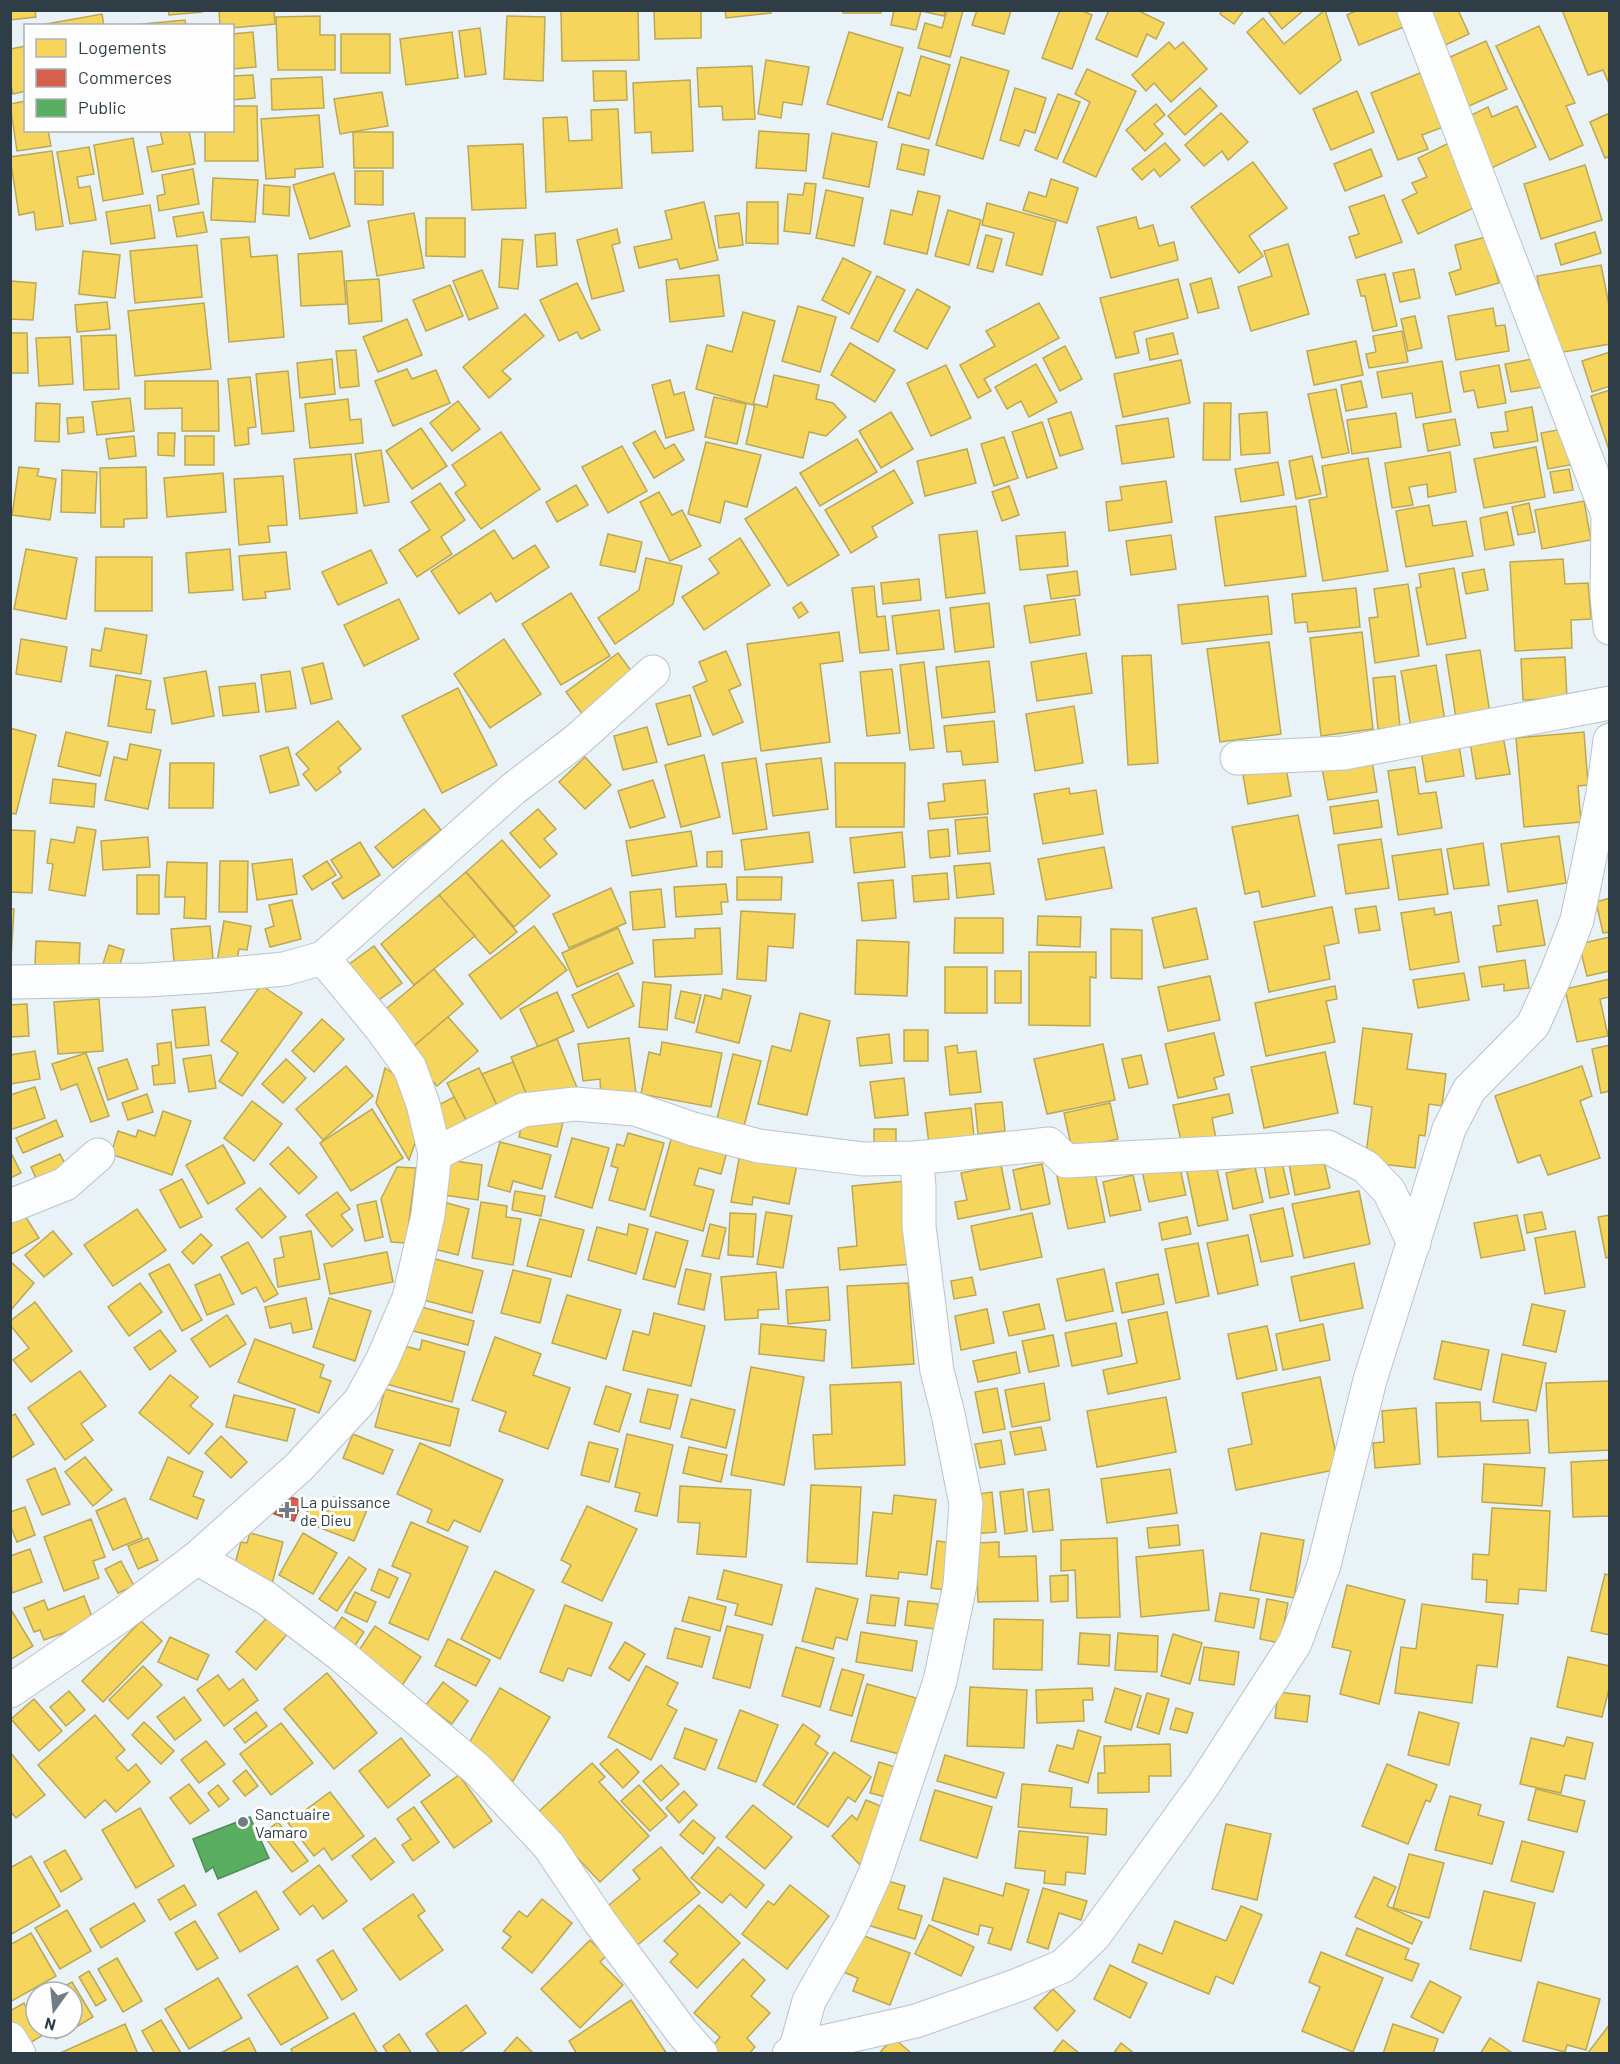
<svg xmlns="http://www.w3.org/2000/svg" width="1620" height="2064" font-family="Barlow,sans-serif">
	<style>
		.homes { fill: #f6d55c; stroke: #baa855; stroke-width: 1.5 }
		.shops { fill: #d6604d; stroke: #a4564b; stroke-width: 1.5 }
		.public { fill: #5aae61; stroke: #4d8c59; stroke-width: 1.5 }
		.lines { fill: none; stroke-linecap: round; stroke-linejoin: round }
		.minor-casing { stroke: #b9c4c9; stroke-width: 35 }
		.minor { stroke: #fcfdfe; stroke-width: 33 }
		.poi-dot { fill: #707d84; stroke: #fefefe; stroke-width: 2 }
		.labels { text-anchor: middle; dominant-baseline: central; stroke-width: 6; stroke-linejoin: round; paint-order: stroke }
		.poi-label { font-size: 16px; fill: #2f3e46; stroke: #fefefe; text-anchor: start }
	</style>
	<rect width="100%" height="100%" fill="#e9f2f6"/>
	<!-- homes -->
	<g class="homes">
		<polygon points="10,10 35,10 36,17 10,20"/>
		<polygon points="168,10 202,10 202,12 169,15"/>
		<polygon points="219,10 274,10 275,24 232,28 232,26 220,26"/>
		<polygon points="638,10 639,60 562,61 561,11"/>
		<polygon points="654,10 701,10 701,38 655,39"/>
		<polygon points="725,10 770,10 771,13 726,18"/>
		<rect x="843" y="10" width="38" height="3"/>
		<polygon points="894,10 945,10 944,16 921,11 916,30 891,25"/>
		<polygon points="947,10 963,11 950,57 918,48 925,23 942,28"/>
		<polygon points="977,10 1011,10 1004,34 972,25"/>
		<polygon points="1060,10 1080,10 1092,15 1072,69 1042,58"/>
		<polygon points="1109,10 1137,10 1164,23 1156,39 1147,34 1137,57 1096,39"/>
		<polygon points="1222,10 1244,10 1234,24 1220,14"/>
		<polygon points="1267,10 1304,10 1282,29"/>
		<polygon points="1325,10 1341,60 1300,94 1247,32 1263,18 1284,44"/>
		<polygon points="1358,10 1399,10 1406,26 1359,45 1347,15"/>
		<polygon points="1423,10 1458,10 1469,34 1439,48"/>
		<polygon points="1562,10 1610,10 1610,86 1603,70 1588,75"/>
		<polygon points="102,14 104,26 41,26 41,25"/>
		<polygon points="320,16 320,35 335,35 335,70 278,70 276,17"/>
		<polygon points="507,16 545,17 543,81 504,79"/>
		<polygon points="185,20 186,26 132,26 132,25"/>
		<polygon points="1539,26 1575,103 1566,106 1583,145 1550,160 1496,46"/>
		<polygon points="480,28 486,74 465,77 459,31"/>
		<polygon points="253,32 256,67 232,69 232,34"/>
		<polygon points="452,32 458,78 406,85 400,39"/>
		<polygon points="849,32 903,48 882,120 827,104"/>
		<rect x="341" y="34" width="49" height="39"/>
		<polygon points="1486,41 1507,89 1460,110 1439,62"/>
		<polygon points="1169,42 1175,49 1183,42 1207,69 1171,102 1154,83 1146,91 1132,75"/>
		<polygon points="26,46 26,91 13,94 10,80 10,49"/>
		<polygon points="921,56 950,65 929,139 888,127 898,92 910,96"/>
		<polygon points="961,57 1009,71 983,159 936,145"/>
		<polygon points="766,60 809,67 802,105 783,102 781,118 758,114"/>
		<polygon points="752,66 755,119 723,120 722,106 699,107 697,68"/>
		<polygon points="1087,69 1136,91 1096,177 1063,162 1090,102 1075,94"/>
		<polygon points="593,71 626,71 627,100 594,101"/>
		<polygon points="1420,73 1443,127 1422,135 1428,149 1398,160 1371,93"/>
		<polygon points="253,75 255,98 232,100 232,76"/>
		<polygon points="322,77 324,108 272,110 271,79"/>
		<polygon points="690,80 693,151 652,153 651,132 635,133 633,83"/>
		<polygon points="1015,88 1046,98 1035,133 1025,130 1019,146 1000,140"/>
		<polygon points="1200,88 1217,106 1185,135 1168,116"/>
		<polygon points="1357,91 1374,132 1331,150 1313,109"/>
		<polygon points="382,92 388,126 340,134 334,99"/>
		<polygon points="1058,94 1080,102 1057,159 1035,150"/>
		<polygon points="26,101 26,130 48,130 51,146 17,151 10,104"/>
		<polygon points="1156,104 1165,115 1154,124 1163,134 1145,151 1126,130"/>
		<polygon points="232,106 257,106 258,161 205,161 205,130 232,130"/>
		<polygon points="1517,106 1536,147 1483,172 1459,121 1488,107 1492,117"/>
		<polygon points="618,109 622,188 546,192 543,118 567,117 569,141 592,140 591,110"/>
		<polygon points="1221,113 1248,142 1228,160 1222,151 1204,166 1185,145"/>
		<polygon points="1610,113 1610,156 1605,158 1590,122"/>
		<polygon points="319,115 323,167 295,169 295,177 266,179 261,119"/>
		<polygon points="160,130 189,130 195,164 152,172 147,147 163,144"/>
		<polygon points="759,131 809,134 806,171 756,168"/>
		<polygon points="353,132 393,132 393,168 354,168"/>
		<polygon points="832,133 877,142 869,187 823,178"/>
		<polygon points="133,138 143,194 103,201 94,145"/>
		<polygon points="1165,143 1180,160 1160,177 1154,169 1142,180 1132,169"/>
		<polygon points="1449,143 1478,206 1418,234 1402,200 1417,193 1412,183 1427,177 1418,158"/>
		<polygon points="523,144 526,208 472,210 468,146"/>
		<polygon points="902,144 929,150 924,175 897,169"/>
		<polygon points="89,147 94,174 77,177 79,188 90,186 96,220 70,224 57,152"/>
		<polygon points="1371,149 1382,176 1345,191 1334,164"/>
		<polygon points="52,151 63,226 36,230 34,212 19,215 10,157"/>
		<polygon points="1253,162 1287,208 1249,236 1263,256 1239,273 1191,207"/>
		<polygon points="1585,165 1602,220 1541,239 1524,184"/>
		<polygon points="193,169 199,204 159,211 157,196 165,194 162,175"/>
		<polygon points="355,171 383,171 383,205 355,204"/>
		<polygon points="334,173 350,226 310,239 293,185"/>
		<polygon points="213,178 258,180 255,222 211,220"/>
		<polygon points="1051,179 1078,188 1067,223 1023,210 1029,192 1046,197"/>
		<polygon points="805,183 816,184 810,234 784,231 788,194 803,195"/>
		<polygon points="264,185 290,187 289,216 263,214"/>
		<polygon points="826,190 863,198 854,246 816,238"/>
		<polygon points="918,191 940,196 927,254 884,244 891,210 912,215"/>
		<polygon points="1384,195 1402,242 1356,258 1349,237 1359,234 1349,207"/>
		<polygon points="704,202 718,260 680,269 677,259 639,268 634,247 672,239 665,211"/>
		<polygon points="747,202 778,202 778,244 746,243"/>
		<polygon points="987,203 1056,222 1042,275 1006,265 1014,233 982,225"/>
		<polygon points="150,205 155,238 111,244 106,212"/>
		<polygon points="948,210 981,220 969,265 935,256"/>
		<polygon points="203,212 207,232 177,237 173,217"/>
		<polygon points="414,213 424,268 377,276 368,221"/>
		<polygon points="739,213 743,245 719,248 715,216"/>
		<polygon points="1136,217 1139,229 1153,225 1159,246 1174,242 1178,260 1111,278 1097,227"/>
		<polygon points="426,218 465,218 465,257 426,256"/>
		<polygon points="617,229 620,243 612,245 624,291 592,299 577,240"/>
		<polygon points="1595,232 1601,253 1561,265 1555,244"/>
		<polygon points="555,233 557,265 537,267 535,235"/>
		<polygon points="986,235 1002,239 993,272 977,268"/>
		<polygon points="249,237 251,257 277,255 284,337 229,342 221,239"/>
		<polygon points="1486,237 1499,283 1456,295 1449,273 1461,269 1455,245"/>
		<polygon points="502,239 523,240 518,289 499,287"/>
		<polygon points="1288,244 1309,314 1251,331 1238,287 1272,276 1264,251"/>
		<polygon points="197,245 202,297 135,303 130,251"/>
		<polygon points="83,251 120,255 115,298 79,294"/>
		<polygon points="342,251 346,304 301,306 298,254"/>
		<polygon points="843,258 871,272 849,314 822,300"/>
		<polygon points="1601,265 1610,310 1610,344 1552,354 1537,276"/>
		<polygon points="1414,269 1420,298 1400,302 1393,273"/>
		<polygon points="482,270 498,308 469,320 453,281"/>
		<polygon points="1385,274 1397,326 1373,331 1365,296 1361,296 1357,280"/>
		<polygon points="719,275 724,316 670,322 666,280"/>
		<polygon points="877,276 905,290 878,342 851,328"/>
		<polygon points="1211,278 1219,308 1198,313 1190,284"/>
		<polygon points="379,279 382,321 349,324 346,281"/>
		<polygon points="1178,279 1188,318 1134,332 1139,353 1116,358 1100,298"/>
		<polygon points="10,281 36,283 33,320 10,319"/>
		<polygon points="577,283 600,330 581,339 577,332 559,341 540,300"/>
		<polygon points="450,285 463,316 426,331 413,300"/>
		<polygon points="917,289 950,307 927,349 894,331"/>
		<polygon points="107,302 110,329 77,332 75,305"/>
		<polygon points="204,303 211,369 135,376 128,311"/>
		<polygon points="1039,303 1059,338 984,379 991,391 978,398 960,365 995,346 986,331"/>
		<polygon points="798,306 836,317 820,372 782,361"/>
		<polygon points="1493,308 1496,326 1505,325 1509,351 1456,360 1448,316"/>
		<polygon points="743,312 775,321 753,405 696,389 707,345 732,352"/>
		<polygon points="525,314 544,336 502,371 511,379 489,398 463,367"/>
		<polygon points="1415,316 1422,348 1408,351 1401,319"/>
		<polygon points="407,319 422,355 378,372 363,337"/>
		<polygon points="1402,331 1408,362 1369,368 1366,354 1376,352 1373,336"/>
		<polygon points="10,333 27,333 28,373 10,373"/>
		<polygon points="1173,333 1178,354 1150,360 1146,339"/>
		<polygon points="116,335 119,389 84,390 81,336"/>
		<polygon points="70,337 73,384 39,386 36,338"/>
		<polygon points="1356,341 1363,375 1314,385 1307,351"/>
		<polygon points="850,343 895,370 875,402 831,375"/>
		<polygon points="1065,346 1082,379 1060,391 1043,358"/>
		<polygon points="356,350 359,386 340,388 336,351"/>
		<polygon points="1610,352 1610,386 1592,392 1582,361"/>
		<polygon points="1538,358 1543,387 1511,392 1505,364"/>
		<polygon points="332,359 335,394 300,398 297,363"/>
		<polygon points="1181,360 1190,403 1123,417 1114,374"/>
		<polygon points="1442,361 1451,412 1416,418 1412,393 1382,398 1377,372"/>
		<polygon points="1036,364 1057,402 1029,417 1021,401 1007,409 995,387"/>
		<polygon points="946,365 971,418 931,436 907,383"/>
		<polygon points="1499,365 1506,403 1478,408 1474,390 1464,392 1460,372"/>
		<polygon points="407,369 412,379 436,370 450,403 393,426 375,381"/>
		<polygon points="288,371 294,431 262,434 256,374"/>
		<polygon points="774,375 819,385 816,399 833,403 846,417 826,436 809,432 803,458 746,444 755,404 767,407"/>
		<polygon points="250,377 256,427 248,428 249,444 235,446 228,379"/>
		<polygon points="670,380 674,395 684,392 694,430 666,438 652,385"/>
		<polygon points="145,381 218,381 219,431 182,431 182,408 145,409"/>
		<polygon points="1361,381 1367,407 1346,411 1341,385"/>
		<polygon points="1336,389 1349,453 1322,458 1308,394"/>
		<polygon points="1610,390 1610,453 1591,396"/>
		<polygon points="714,397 746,404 737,444 705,437"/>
		<polygon points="130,398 134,431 97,435 92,402"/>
		<polygon points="348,399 350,420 361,419 363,443 310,448 305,404"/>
		<polygon points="458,401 480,429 452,451 430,423"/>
		<polygon points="36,403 60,404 59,442 35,441"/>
		<polygon points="1204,403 1231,403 1230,460 1203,460"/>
		<polygon points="1532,407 1538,441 1494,448 1491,433 1508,431 1505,412"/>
		<polygon points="891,412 913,449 881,468 859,431"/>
		<polygon points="1071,412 1083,449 1060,456 1048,419"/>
		<polygon points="1267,412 1270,453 1241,455 1239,414"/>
		<polygon points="1396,413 1401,447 1352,454 1347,420"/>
		<polygon points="83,417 84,432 68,434 67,418"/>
		<polygon points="1168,418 1174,457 1122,464 1116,426"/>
		<polygon points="1455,419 1460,445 1428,451 1423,424"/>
		<polygon points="1042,422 1057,468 1027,478 1012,432"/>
		<polygon points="421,428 447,466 412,489 386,451"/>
		<polygon points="1568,428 1575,464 1548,469 1541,433"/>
		<polygon points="655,431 665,449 674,444 684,460 654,478 633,443"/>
		<polygon points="501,432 540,489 481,529 455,493 466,485 452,465"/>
		<polygon points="158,433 175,433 174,456 158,455"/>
		<polygon points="134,436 136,456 109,459 106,439"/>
		<rect x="185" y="436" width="29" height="29"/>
		<polygon points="1004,437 1018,478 994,486 981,444"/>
		<polygon points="857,439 877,472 820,506 800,473"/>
		<polygon points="706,442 761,455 747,507 725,501 720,523 688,514"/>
		<polygon points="622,446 647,491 608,513 582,467"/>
		<polygon points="1536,447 1545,497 1484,508 1474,459"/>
		<polygon points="967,449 976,483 925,496 917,461"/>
		<polygon points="381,450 389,502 364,506 355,454"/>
		<polygon points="1450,452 1456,492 1428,497 1427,484 1409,487 1413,505 1392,508 1385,463"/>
		<polygon points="351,454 357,513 300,519 294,459"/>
		<polygon points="1312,456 1321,494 1296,499 1289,461"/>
		<polygon points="1368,458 1388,571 1323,581 1309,500 1327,497 1322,466"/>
		<polygon points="1278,462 1284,495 1241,502 1235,469"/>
		<polygon points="19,467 39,469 37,476 56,479 50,520 12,515"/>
		<polygon points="146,467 147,518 124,519 124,527 101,527 100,468"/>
		<polygon points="1569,469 1573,490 1554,493 1550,472"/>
		<polygon points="62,470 97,472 95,513 61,512"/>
		<polygon points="894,470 913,503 872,527 877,537 851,553 825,510"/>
		<polygon points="223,473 226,512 167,517 164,478"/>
		<polygon points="283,476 287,525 268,526 270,542 239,545 234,479"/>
		<polygon points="1166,481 1172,522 1109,531 1106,502 1122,500 1120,487"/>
		<polygon points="440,483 465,520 441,537 452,554 417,577 399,550 430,530 411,502"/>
		<polygon points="576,485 588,505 557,522 546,502"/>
		<polygon points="1009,486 1019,515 1002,521 992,492"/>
		<polygon points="796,487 839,555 788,586 745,519"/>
		<polygon points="659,492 672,515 682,510 701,546 670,561 640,502"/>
		<polygon points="1584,501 1591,540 1542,549 1535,510"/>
		<polygon points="1529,503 1535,532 1518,535 1512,507"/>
		<polygon points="1429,505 1433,526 1466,521 1473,556 1406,567 1396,511"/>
		<polygon points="1296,506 1306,576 1225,586 1215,517"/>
		<polygon points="1507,512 1514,545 1485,550 1480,518"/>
		<polygon points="494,530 513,559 535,545 549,567 496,602 491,593 459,614 431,571"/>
		<polygon points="977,531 985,593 946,598 939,535"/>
		<polygon points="1065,532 1068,566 1020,570 1016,536"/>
		<polygon points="608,534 642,542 635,572 600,565"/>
		<polygon points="1171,535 1176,569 1131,575 1126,541"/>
		<polygon points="740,538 770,585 704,630 682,597 719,573 709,559"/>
		<polygon points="26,549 77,558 66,619 14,609"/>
		<polygon points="230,549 233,590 189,593 186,553"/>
		<polygon points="371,550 387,583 338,605 322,572"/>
		<polygon points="286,552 290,589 265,592 266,598 243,600 239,556"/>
		<polygon points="96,557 152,557 152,611 95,611"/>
		<polygon points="646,558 682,566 673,604 615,644 598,618 639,590"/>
		<polygon points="1563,559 1565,584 1588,583 1591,619 1571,620 1572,648 1515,651 1510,562"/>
		<polygon points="1454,568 1466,638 1427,645 1416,588 1421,587 1419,574"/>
		<polygon points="1484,569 1488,590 1466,594 1462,573"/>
		<polygon points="1077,571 1080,595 1051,599 1047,575"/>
		<polygon points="919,579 921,600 883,604 881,583"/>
		<polygon points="1408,584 1419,656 1375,663 1369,618 1378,617 1374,589"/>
		<polygon points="874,586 877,617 885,616 889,650 860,653 852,588"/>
		<polygon points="1356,588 1360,627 1308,632 1307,622 1295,623 1292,594"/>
		<polygon points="571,593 610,656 561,685 522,624"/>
		<polygon points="1268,596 1272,634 1182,644 1178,605"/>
		<polygon points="399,599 419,639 364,666 344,625"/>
		<polygon points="1075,599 1080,635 1030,643 1024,606"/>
		<polygon points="801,602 808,612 799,618 793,608"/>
		<polygon points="989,603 994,647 955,652 950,608"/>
		<polygon points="939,610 944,649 897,654 892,616"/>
		<polygon points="105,628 147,635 141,674 90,666 92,649 101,651"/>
		<polygon points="839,632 843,661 820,664 830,742 761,751 747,644"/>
		<polygon points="1362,632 1373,729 1321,736 1310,638"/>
		<polygon points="21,639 67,647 61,682 16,674"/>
		<polygon points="504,639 541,694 490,728 454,674"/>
		<polygon points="1269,642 1281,734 1220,742 1207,649"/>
		<polygon points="1480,650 1490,713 1456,718 1446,655"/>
		<polygon points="726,651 741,685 729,690 743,722 713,735 693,687 707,681 699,662"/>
		<polygon points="618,653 635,676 583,715 566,692"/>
		<polygon points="1086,653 1092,693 1037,701 1031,662"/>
		<polygon points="1151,655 1158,763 1128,765 1122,656"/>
		<polygon points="1565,657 1567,698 1523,700 1521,659"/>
		<polygon points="989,661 995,712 942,718 936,667"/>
		<polygon points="924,662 934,748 910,750 900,665"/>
		<polygon points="323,663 332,699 311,704 302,668"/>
		<polygon points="1436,665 1445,721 1411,727 1401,671"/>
		<polygon points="892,669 900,733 867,736 860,672"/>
		<polygon points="206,671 214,716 172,724 164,678"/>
		<polygon points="290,671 296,708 266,712 261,675"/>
		<polygon points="116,675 151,681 146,709 155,710 151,733 108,726"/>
		<polygon points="1395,676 1400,727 1378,729 1373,678"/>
		<polygon points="255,683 259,712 223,716 219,687"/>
		<polygon points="458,688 497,765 442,793 402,716"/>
		<polygon points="690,695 701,736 668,745 656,704"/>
		<polygon points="1074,706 1083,763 1035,771 1026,714"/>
		<polygon points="338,721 361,749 338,768 341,772 316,791 303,774 309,769 296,754"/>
		<polygon points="994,721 998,762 963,765 961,751 947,752 944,726"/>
		<polygon points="647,727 657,762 623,770 614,736"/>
		<polygon points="10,728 36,735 16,814 10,813"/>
		<polygon points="66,732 108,742 100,776 58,766"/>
		<polygon points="1584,732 1588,785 1578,786 1581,822 1524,827 1516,738"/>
		<polygon points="1503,736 1510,774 1476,779 1470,742"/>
		<polygon points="130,744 161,750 148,809 105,800 114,757 127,760"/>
		<polygon points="1459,745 1464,776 1426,782 1421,751"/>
		<polygon points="288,747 299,785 270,793 260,756"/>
		<polygon points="704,755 720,817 681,827 665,765"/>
		<polygon points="585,757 611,785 585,809 559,782"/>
		<polygon points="756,758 767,829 733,834 722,763"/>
		<polygon points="821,758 828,809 773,816 766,764"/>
		<polygon points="1372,761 1377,792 1328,800 1322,768"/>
		<polygon points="170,763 214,763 213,808 169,808"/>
		<polygon points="835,763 905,763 904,827 836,827"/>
		<polygon points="1415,767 1419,794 1436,792 1442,828 1398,835 1388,771"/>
		<polygon points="1286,768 1291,796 1248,804 1243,775"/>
		<polygon points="53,779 96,784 94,807 50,803"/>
		<polygon points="653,780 665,817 630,828 618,791"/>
		<polygon points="985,780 988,814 930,819 928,803 945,801 943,784"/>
		<polygon points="1069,788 1070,794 1096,790 1103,834 1043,844 1034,794"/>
		<polygon points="1378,800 1382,827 1334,834 1330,807"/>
		<polygon points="424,809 441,830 393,868 375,847"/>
		<polygon points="538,809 556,829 544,839 557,854 540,868 510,833"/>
		<polygon points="1298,815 1315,896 1262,907 1259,891 1245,894 1232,827"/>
		<polygon points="987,817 990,851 958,854 955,820"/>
		<polygon points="77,827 96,830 85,896 49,890 53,864 47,863 51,839 74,843"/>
		<polygon points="948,829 950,856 930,858 928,831"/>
		<polygon points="10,830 35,831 32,893 10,892"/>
		<polygon points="691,831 697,866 632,876 626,841"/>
		<polygon points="809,832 813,862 745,870 741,840"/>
		<polygon points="902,832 905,867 854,873 850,838"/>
		<polygon points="1559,836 1566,883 1508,892 1501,844"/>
		<polygon points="148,837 150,867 103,870 101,841"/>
		<polygon points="1381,839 1389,888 1346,894 1338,845"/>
		<polygon points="502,840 550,896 514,927 466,872"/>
		<polygon points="360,842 380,875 343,899 332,883 342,877 331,860"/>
		<polygon points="1483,843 1489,885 1454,889 1447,849"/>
		<polygon points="1104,847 1112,888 1046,900 1038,859"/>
		<polygon points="1441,849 1448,894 1399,900 1392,856"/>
		<polygon points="722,851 722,867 707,867 707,852"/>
		<polygon points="292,859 297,894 257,900 252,864"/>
		<polygon points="220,861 248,861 247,912 219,912"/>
		<polygon points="327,861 336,875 312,890 303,876"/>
		<polygon points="167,862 207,863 206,919 184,918 185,897 165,897"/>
		<polygon points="990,863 994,894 957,898 954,866"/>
		<polygon points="466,872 517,932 490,954 439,895"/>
		<polygon points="947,873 949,899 914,902 912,876"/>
		<rect x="137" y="875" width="22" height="39"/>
		<polygon points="737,877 782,877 781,900 737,900"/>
		<polygon points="893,880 896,918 862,921 858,883"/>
		<polygon points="726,884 728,902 721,902 722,914 676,917 674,887"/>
		<polygon points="611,888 626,923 569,948 553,914"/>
		<polygon points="661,889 665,927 633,930 630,892"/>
		<polygon points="439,895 475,936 414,985 381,944"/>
		<polygon points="1610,898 1610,932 1603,933 1596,902"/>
		<polygon points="292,900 301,939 270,947 265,929 274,926 269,905"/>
		<polygon points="1537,900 1545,945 1497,952 1493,926 1501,925 1498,906"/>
		<polygon points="1376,906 1380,930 1359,933 1355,909"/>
		<polygon points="1332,907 1339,943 1324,946 1330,979 1269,992 1254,922"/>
		<polygon points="1196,908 1208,959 1164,968 1152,918"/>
		<polygon points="1434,908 1435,915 1451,912 1459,962 1410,970 1401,913"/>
		<polygon points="10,909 14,909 11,958 10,958"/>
		<polygon points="741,911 795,914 793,948 768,946 766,981 737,979"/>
		<polygon points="1038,916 1081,917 1080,947 1037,945"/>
		<polygon points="955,918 1003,918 1003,953 954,953"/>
		<polygon points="224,921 251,926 247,950 239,949 236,965 217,962"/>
		<polygon points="210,926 213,959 174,962 171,929"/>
		<polygon points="534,926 567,970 501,1019 469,975"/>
		<polygon points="618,928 633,963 577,987 562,953"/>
		<polygon points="720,928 722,974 655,977 653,940 695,938 695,929"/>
		<polygon points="1111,929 1142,930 1142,979 1111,978"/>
		<polygon points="1610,937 1610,971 1587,976 1579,944"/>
		<polygon points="857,940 909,942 907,996 855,994"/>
		<polygon points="36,941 80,943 79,967 35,965"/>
		<polygon points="109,945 124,950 117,975 101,970"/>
		<polygon points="374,946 402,983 376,1002 348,965"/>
		<polygon points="1029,952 1096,952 1096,978 1090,977 1090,1026 1029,1025"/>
		<polygon points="1525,960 1529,988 1504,991 1504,984 1482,987 1479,967"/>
		<rect x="945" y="967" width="42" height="46"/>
		<polygon points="434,969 463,1004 411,1049 381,1013"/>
		<rect x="995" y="971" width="26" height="32"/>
		<polygon points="618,973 634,1006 588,1028 572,995"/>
		<polygon points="1464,973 1469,1000 1418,1008 1413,980"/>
		<polygon points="1210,976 1220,1020 1168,1031 1158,987"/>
		<polygon points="1610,979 1610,997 1600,999 1608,1036 1577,1042 1565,989"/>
		<polygon points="643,982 671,985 667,1030 639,1027"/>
		<polygon points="261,985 302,1013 242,1096 219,1081 238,1053 221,1041"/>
		<polygon points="1335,986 1337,999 1326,1001 1335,1042 1266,1056 1255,1003"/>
		<polygon points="723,989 751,996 739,1043 696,1032 705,995 721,999"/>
		<polygon points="681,991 701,995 694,1023 675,1018"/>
		<polygon points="557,992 574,1031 538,1047 520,1009"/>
		<polygon points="99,999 103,1051 58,1054 54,1002"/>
		<polygon points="27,1004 29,1036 10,1037 10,1005"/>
		<polygon points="205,1007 209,1045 176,1048 172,1010"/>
		<polygon points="800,1013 830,1021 807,1115 758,1104 772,1046 791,1051"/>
		<polygon points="448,1017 478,1051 437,1086 407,1052"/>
		<polygon points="322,1019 344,1039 314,1072 292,1051"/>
		<polygon points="1363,1028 1412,1034 1407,1069 1446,1074 1442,1106 1429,1104 1425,1136 1419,1135 1415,1168 1365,1162 1372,1107 1354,1104"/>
		<rect x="904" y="1030" width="24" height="31"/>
		<polygon points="1214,1033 1224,1075 1214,1078 1217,1089 1178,1098 1165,1044"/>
		<polygon points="889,1034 892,1063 860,1066 857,1038"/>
		<polygon points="629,1038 636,1093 601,1097 600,1079 583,1081 578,1044"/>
		<polygon points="557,1039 578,1090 531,1105 511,1057"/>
		<polygon points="171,1042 175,1083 154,1085 152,1066 159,1065 157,1044"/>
		<polygon points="662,1042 722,1053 711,1107 641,1094 649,1052 660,1055"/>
		<polygon points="1103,1044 1115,1100 1047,1114 1034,1059"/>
		<polygon points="957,1045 958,1053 976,1051 981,1092 950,1095 945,1047"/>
		<polygon points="1610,1045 1610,1091 1601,1093 1592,1049"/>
		<polygon points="35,1051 40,1079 10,1084 10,1055"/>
		<polygon points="1325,1052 1338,1113 1264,1128 1251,1067"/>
		<polygon points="86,1053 109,1116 91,1122 77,1084 61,1090 52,1064"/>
		<polygon points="733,1054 761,1061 743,1130 716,1123"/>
		<polygon points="211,1055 216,1088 189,1092 183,1059"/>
		<polygon points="1141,1055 1148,1084 1129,1088 1122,1059"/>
		<polygon points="127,1059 138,1089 108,1100 98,1068"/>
		<polygon points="286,1059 306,1078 283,1103 262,1084"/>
		<polygon points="513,1062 531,1105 503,1118 482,1074"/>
		<polygon points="346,1066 373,1096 323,1140 296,1109"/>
		<polygon points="1582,1066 1592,1096 1580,1101 1600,1158 1548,1175 1540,1155 1518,1163 1495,1096"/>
		<polygon points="385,1068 397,1076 420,1129 409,1160 376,1103"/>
		<polygon points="479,1068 503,1118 469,1126 447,1083"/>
		<polygon points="904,1078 908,1115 875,1118 870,1082"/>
		<polygon points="35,1087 45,1118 10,1130 10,1095"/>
		<polygon points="147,1094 153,1112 128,1120 122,1103"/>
		<polygon points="1229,1094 1233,1113 1212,1118 1217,1144 1183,1150 1173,1105"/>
		<polygon points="454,1097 469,1126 446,1138 431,1109"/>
		<polygon points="252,1101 282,1124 254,1161 224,1138"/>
		<polygon points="1002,1102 1005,1131 978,1134 975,1104"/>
		<polygon points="1110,1103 1118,1139 1072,1149 1064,1113"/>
		<polygon points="971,1108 975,1146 930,1151 925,1113"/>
		<polygon points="372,1109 403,1158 351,1191 320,1143"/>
		<polygon points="163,1111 191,1121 172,1175 111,1154 118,1131 136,1137 138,1130 155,1136"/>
		<polygon points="524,1113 563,1122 557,1147 519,1137"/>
		<polygon points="56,1120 63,1136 23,1153 16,1138"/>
		<rect x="874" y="1129" width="22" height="16"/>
		<polygon points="673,1132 728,1148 721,1174 699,1168 694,1185 714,1190 703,1231 650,1216"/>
		<polygon points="628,1133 664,1143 645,1210 609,1200 618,1168 611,1166 617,1144 624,1146"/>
		<polygon points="572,1138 609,1148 592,1208 555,1197"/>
		<polygon points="500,1142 551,1155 542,1189 513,1181 510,1192 488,1186"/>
		<polygon points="223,1145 245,1183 208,1204 186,1165"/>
		<polygon points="288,1147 317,1177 299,1194 270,1164"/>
		<polygon points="741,1148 798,1159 789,1204 753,1197 752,1205 731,1202"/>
		<polygon points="10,1151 21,1173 10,1178"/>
		<polygon points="60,1154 69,1172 39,1185 31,1167"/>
		<polygon points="1323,1157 1330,1188 1295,1195 1289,1164"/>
		<polygon points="448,1160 482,1165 478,1200 444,1195"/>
		<polygon points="1215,1160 1228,1220 1198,1226 1186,1167"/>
		<polygon points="1282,1162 1289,1194 1270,1198 1264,1165"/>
		<polygon points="1042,1164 1050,1204 1021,1210 1013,1170"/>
		<polygon points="1179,1164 1186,1195 1149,1202 1142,1171"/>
		<polygon points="1001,1165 1010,1209 958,1219 955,1202 967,1200 961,1173"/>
		<polygon points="397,1167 416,1168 406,1243 391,1242 381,1199"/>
		<polygon points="1255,1167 1263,1202 1233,1209 1226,1173"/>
		<polygon points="1094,1168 1105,1222 1068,1229 1057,1176"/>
		<polygon points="1133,1175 1141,1210 1110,1216 1103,1182"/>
		<polygon points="182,1179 202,1217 180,1228 160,1190"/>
		<polygon points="906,1181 913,1264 840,1270 838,1248 857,1246 852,1186"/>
		<polygon points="260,1188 286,1217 262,1238 236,1209"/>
		<polygon points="515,1191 545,1196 541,1216 512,1210"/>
		<polygon points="1359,1191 1370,1244 1304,1258 1292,1204"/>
		<polygon points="337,1192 350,1209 341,1215 353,1230 332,1247 306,1215"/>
		<polygon points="376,1201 383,1237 365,1241 357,1205"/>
		<polygon points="481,1202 507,1206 506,1217 521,1219 513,1265 472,1258"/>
		<polygon points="447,1203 469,1209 458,1255 434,1249"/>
		<polygon points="1283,1208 1293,1256 1261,1262 1250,1215"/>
		<polygon points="137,1209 166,1250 113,1286 84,1245"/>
		<polygon points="22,1211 39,1238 10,1255 10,1218"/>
		<polygon points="766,1212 792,1216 783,1268 757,1264"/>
		<polygon points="1542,1212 1546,1229 1527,1233 1524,1215"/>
		<polygon points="730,1213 756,1214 753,1257 728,1255"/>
		<polygon points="1032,1213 1042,1257 980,1270 971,1226"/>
		<polygon points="1517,1215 1525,1250 1481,1258 1474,1223"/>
		<polygon points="1610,1215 1610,1257 1606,1258 1598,1217"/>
		<polygon points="1187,1217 1191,1234 1162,1240 1159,1223"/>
		<polygon points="540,1219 584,1230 571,1277 527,1266"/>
		<polygon points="629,1224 648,1229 636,1274 588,1260 597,1227 627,1235"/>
		<polygon points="710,1224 726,1228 719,1259 702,1256"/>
		<polygon points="53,1231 72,1254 44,1277 25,1255"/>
		<polygon points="311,1231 320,1279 278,1287 274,1259 284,1257 280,1237"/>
		<polygon points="1575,1231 1585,1287 1545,1294 1535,1238"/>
		<polygon points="656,1232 688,1241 675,1287 643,1279"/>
		<polygon points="201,1234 212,1245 193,1264 182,1252"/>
		<polygon points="1248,1235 1258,1285 1218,1294 1207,1243"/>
		<polygon points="248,1242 278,1294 264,1302 256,1287 242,1294 221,1257"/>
		<polygon points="1198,1243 1209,1296 1176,1303 1165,1249"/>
		<polygon points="387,1252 393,1282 330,1294 324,1264"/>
		<polygon points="431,1258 483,1271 472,1313 420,1299"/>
		<polygon points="11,1262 34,1283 10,1311 10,1263"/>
		<polygon points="1354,1263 1363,1308 1300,1321 1291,1277"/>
		<polygon points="169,1264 202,1320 182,1331 149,1274"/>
		<polygon points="686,1269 711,1274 704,1310 678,1304"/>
		<polygon points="1104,1269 1113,1311 1066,1321 1057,1279"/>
		<polygon points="513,1270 551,1279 540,1323 501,1313"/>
		<polygon points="776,1272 779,1309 758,1310 758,1318 725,1320 721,1277"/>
		<polygon points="220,1274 234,1304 207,1315 195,1285"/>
		<polygon points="1158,1274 1164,1304 1122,1313 1116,1283"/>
		<polygon points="972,1277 976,1295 954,1299 951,1281"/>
		<polygon points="140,1283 162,1312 129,1336 108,1307"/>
		<polygon points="908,1283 914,1364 852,1368 847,1286"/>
		<polygon points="828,1287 830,1320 788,1324 786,1290"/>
		<polygon points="567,1295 621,1310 606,1359 552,1343"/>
		<polygon points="306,1298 312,1329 293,1333 291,1323 270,1328 265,1307"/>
		<polygon points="329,1298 371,1311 355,1361 313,1347"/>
		<polygon points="35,1302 72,1351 31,1382 13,1360 29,1348 10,1325 10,1321"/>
		<polygon points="1039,1304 1045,1329 1009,1336 1003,1312"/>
		<polygon points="1532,1304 1565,1311 1556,1352 1523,1345"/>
		<polygon points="418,1306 474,1321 468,1345 413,1331"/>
		<polygon points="987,1309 994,1343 961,1350 955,1316"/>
		<polygon points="1167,1312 1180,1379 1108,1394 1103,1370 1137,1363 1128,1320"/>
		<polygon points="654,1313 705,1326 691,1386 623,1370 633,1331 649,1335"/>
		<polygon points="227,1315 246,1344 210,1367 191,1339"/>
		<polygon points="1116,1323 1122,1356 1072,1366 1065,1333"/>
		<polygon points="761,1324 826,1330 824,1361 759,1354"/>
		<polygon points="1323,1324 1330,1360 1283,1370 1276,1334"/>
		<polygon points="1267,1326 1277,1370 1237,1379 1228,1334"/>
		<polygon points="160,1330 176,1351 150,1370 134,1348"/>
		<polygon points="1053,1335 1059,1366 1029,1372 1022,1341"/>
		<polygon points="495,1337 541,1354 533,1375 570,1388 548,1449 499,1431 506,1412 472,1400"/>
		<polygon points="255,1339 324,1365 320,1377 331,1381 319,1413 238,1382"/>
		<polygon points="422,1340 465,1352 452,1402 386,1384 397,1344 420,1350"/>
		<polygon points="1442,1341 1489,1350 1481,1390 1434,1379"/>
		<polygon points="1016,1352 1020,1373 978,1382 973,1361"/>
		<polygon points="1502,1354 1546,1363 1536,1411 1493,1402"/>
		<polygon points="751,1367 804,1377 784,1485 731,1475"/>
		<polygon points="80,1371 106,1406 81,1424 93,1440 65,1460 28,1408"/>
		<polygon points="170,1375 198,1397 190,1406 213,1424 189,1454 139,1413"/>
		<polygon points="1320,1377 1339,1469 1236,1490 1228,1449 1252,1444 1242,1393"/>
		<polygon points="1610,1381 1610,1450 1549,1453 1546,1383"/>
		<polygon points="901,1382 905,1465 815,1469 813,1435 832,1434 830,1385"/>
		<polygon points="1044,1383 1050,1420 1012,1427 1005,1390"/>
		<polygon points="606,1386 631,1394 619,1432 594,1424"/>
		<polygon points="997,1388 1005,1429 983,1433 975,1392"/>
		<polygon points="385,1389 459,1409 450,1446 375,1427"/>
		<polygon points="648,1389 678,1395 670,1429 640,1422"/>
		<polygon points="234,1395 295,1409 287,1441 226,1427"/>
		<polygon points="1166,1397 1176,1452 1097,1467 1087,1411"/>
		<polygon points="691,1399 735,1410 726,1448 681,1437"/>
		<polygon points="1480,1402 1481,1421 1528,1420 1530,1453 1438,1457 1436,1403"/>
		<polygon points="1416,1408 1420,1464 1375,1468 1373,1443 1384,1442 1382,1411"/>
		<polygon points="15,1414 34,1444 10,1459 10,1417"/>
		<polygon points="1041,1427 1046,1450 1015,1455 1010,1432"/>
		<polygon points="353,1434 393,1450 383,1474 343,1458"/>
		<polygon points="627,1434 673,1445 657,1516 635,1511 640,1493 615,1487"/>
		<polygon points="221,1436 247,1462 231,1478 205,1453"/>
		<polygon points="1001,1440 1005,1464 980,1468 975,1444"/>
		<polygon points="589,1442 618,1449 609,1482 581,1475"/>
		<polygon points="420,1443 503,1480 480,1532 454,1520 448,1531 427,1522 432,1510 397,1494"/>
		<polygon points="689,1447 727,1455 721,1482 683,1473"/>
		<polygon points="85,1457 112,1490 93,1506 65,1472"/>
		<polygon points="168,1457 203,1472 193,1496 204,1500 197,1519 150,1499"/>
		<polygon points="1610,1460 1610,1516 1573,1517 1571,1462"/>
		<polygon points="1484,1464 1545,1468 1542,1506 1482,1502"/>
		<polygon points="55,1468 70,1504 42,1515 27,1480"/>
		<polygon points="1170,1469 1177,1513 1107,1523 1101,1479"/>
		<polygon points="811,1485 861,1487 857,1564 807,1562"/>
		<polygon points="680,1486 751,1490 746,1557 697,1554 700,1523 678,1522"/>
		<polygon points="1023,1489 1027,1531 1005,1534 1000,1492"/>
		<polygon points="1049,1489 1053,1530 1033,1532 1028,1492"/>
		<polygon points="992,1492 996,1532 975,1534 971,1495"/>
		<polygon points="894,1495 936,1500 927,1575 899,1572 898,1579 866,1576 873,1512 892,1514"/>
		<polygon points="334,1497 367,1510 354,1541 303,1521 311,1504 328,1511"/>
		<polygon points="125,1498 142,1538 113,1550 96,1511"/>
		<polygon points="587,1506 637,1529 602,1601 562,1582 571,1565 561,1560"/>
		<polygon points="25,1507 35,1535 17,1542 10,1525 10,1512"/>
		<polygon points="1492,1508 1550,1511 1546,1591 1519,1589 1518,1604 1486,1602 1487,1580 1472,1579 1473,1554 1489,1555"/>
		<polygon points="91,1519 105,1557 93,1561 99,1578 64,1591 44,1537"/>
		<polygon points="411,1522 468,1547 428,1640 389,1623 411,1574 392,1566"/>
		<polygon points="1178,1525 1180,1545 1149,1548 1147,1528"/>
		<polygon points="250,1533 283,1542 272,1584 232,1574 241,1542 247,1543"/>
		<polygon points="303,1533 337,1553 313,1594 279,1575"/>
		<polygon points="1261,1533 1304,1540 1294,1598 1250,1590"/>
		<polygon points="148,1538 158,1560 138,1569 128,1546"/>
		<polygon points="1117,1538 1120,1617 1077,1618 1075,1570 1061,1571 1061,1540"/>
		<polygon points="937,1541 959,1544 953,1591 931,1588"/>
		<polygon points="999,1542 999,1557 1036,1556 1038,1601 978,1602 976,1543"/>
		<polygon points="30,1549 42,1582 12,1593 10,1556"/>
		<polygon points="1203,1550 1209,1610 1141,1617 1136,1557"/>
		<polygon points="349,1557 366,1569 337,1611 319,1599"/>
		<polygon points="121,1561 134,1586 118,1593 105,1569"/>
		<polygon points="379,1569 398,1578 389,1598 371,1590"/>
		<polygon points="724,1570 782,1585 772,1625 735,1615 738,1604 717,1599"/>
		<polygon points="495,1571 534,1590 500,1659 461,1639"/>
		<polygon points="1605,1574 1610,1575 1610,1635 1591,1631"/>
		<polygon points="1068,1575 1068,1601 1051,1602 1050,1576"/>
		<polygon points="1347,1585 1405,1600 1379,1704 1340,1694 1351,1651 1332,1647"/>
		<polygon points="816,1588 858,1599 847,1640 836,1637 833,1649 802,1641"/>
		<polygon points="355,1592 376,1602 367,1622 345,1612"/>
		<polygon points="1220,1593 1259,1599 1254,1628 1215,1621"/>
		<polygon points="871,1595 899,1598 895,1626 867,1623"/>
		<polygon points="84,1596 94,1622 44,1640 40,1630 34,1632 24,1608 44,1600 48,1610"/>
		<polygon points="689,1597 726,1607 720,1631 682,1621"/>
		<polygon points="1267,1599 1288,1603 1280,1643 1260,1639"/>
		<polygon points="908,1601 938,1604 935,1629 905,1625"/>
		<polygon points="1422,1604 1503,1615 1497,1667 1477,1665 1472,1703 1395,1693 1401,1647 1416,1649"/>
		<polygon points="565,1605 612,1623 591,1676 568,1668 563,1681 540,1672"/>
		<polygon points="10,1608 33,1646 10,1660"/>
		<polygon points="271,1613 290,1631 256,1670 236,1652"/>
		<polygon points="342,1617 364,1632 350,1653 328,1638"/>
		<polygon points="994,1619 1043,1620 1042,1670 993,1669"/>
		<polygon points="141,1621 162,1641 103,1702 82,1681"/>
		<polygon points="375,1626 421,1657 399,1690 354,1658"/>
		<polygon points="727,1626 763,1635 750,1688 713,1678"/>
		<polygon points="675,1628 710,1637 702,1667 667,1658"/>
		<polygon points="861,1632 917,1641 912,1671 856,1662"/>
		<polygon points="1080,1633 1110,1635 1109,1666 1078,1664"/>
		<polygon points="1118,1633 1158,1636 1157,1672 1115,1670"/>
		<polygon points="1173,1634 1202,1643 1190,1684 1161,1676"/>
		<polygon points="170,1637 209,1655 197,1680 158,1662"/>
		<polygon points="448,1639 490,1660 476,1686 435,1666"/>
		<polygon points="625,1642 645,1654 629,1681 609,1668"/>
		<polygon points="796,1647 834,1658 820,1707 782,1696"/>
		<polygon points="1204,1647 1239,1652 1234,1685 1199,1680"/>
		<polygon points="1568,1657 1610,1666 1610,1685 1602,1717 1557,1707"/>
		<polygon points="143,1666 162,1685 128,1719 109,1700"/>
		<polygon points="646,1666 678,1683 667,1705 677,1710 651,1760 608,1737"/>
		<polygon points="842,1669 864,1675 852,1716 830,1710"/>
		<polygon points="327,1673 377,1733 334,1769 284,1709"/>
		<polygon points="218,1675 229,1690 243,1679 258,1700 224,1726 197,1690"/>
		<polygon points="443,1682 468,1701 452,1724 426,1705"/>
		<polygon points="867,1684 916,1698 899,1754 851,1741"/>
		<polygon points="970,1687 1027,1690 1024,1748 967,1746"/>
		<polygon points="500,1688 550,1717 513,1781 464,1752"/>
		<polygon points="1092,1688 1093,1700 1083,1700 1084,1721 1037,1723 1036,1690"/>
		<polygon points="1115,1688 1141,1696 1131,1730 1105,1722"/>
		<polygon points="69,1691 85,1710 66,1726 50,1707"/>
		<polygon points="1278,1692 1310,1696 1307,1722 1275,1718"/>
		<polygon points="1147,1693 1169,1699 1159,1734 1137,1727"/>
		<polygon points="184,1697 201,1720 175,1740 157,1717"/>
		<polygon points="34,1699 62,1731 39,1751 11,1719"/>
		<polygon points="1176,1708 1193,1713 1187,1733 1170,1729"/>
		<polygon points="740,1710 778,1725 756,1782 718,1768"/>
		<polygon points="256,1712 267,1726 245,1743 234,1729"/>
		<polygon points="1419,1712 1459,1723 1449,1765 1408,1755"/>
		<polygon points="95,1715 125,1750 116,1758 128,1771 136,1764 150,1782 116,1812 105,1800 85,1818 38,1765"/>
		<polygon points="144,1722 174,1751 161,1764 132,1735"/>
		<polygon points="281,1723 313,1763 271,1795 240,1754"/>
		<polygon points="803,1724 820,1736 815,1744 828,1753 794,1805 763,1785"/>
		<polygon points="685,1728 717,1740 705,1770 674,1758"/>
		<polygon points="1078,1730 1101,1737 1088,1783 1049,1771 1057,1745 1073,1749"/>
		<polygon points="1567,1737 1593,1743 1585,1779 1565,1775 1561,1793 1520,1784 1531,1738 1564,1746"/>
		<polygon points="401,1738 430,1775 388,1808 359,1771"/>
		<polygon points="206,1741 225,1764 199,1783 181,1760"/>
		<polygon points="1170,1744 1171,1776 1149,1776 1149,1792 1098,1793 1098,1773 1105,1773 1104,1746"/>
		<polygon points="617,1749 639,1772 623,1788 600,1764"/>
		<polygon points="10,1752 45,1795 16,1818 10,1811"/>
		<polygon points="834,1752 871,1777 855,1802 848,1797 828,1827 797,1807"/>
		<polygon points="945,1755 1004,1773 996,1798 937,1781"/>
		<polygon points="879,1762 898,1768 890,1798 870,1793"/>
		<polygon points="592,1763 605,1777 599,1782 649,1836 600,1882 536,1814"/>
		<polygon points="1387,1764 1437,1785 1430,1802 1426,1800 1408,1844 1362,1826"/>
		<polygon points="661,1765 679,1784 661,1801 643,1781"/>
		<polygon points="246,1770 258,1786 245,1796 233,1781"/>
		<polygon points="459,1775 492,1821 454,1848 421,1802"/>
		<polygon points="189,1784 209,1810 190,1824 170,1798"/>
		<polygon points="1022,1784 1072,1788 1070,1807 1107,1809 1106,1835 1018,1827"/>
		<polygon points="218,1785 229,1799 219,1807 208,1793"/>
		<polygon points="639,1785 667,1816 650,1831 621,1801"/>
		<polygon points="1536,1789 1585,1801 1577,1832 1528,1820"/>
		<polygon points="935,1790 992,1807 977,1858 920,1840"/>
		<polygon points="684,1791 697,1805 679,1823 666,1808"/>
		<polygon points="330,1792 364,1836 332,1860 324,1848 314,1856 288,1823"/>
		<polygon points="1450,1796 1481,1805 1478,1815 1504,1822 1492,1864 1435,1850"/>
		<polygon points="866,1800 885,1808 860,1865 832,1836 852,1815 857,1820"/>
		<polygon points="753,1805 792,1837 765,1869 726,1837"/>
		<polygon points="414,1807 439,1842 413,1861 402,1845 411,1839 397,1819"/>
		<polygon points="140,1808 174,1866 136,1888 102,1830"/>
		<polygon points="693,1820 715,1838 703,1854 680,1835"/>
		<polygon points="278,1822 308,1861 292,1872 262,1834"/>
		<polygon points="1226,1824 1271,1834 1257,1900 1212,1889"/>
		<polygon points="1019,1831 1088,1837 1085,1874 1066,1872 1065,1885 1044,1883 1045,1871 1015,1868"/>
		<polygon points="375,1838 394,1862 371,1880 352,1856"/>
		<polygon points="1522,1841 1564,1852 1553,1892 1511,1881"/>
		<polygon points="661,1847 700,1893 634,1948 603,1910 640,1879 633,1870"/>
		<polygon points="718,1847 764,1885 746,1908 730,1894 722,1903 691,1878"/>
		<polygon points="65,1850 82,1879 61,1892 44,1862"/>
		<polygon points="1409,1854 1444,1863 1429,1918 1393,1908"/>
		<polygon points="31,1856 60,1906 10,1935 10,1868"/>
		<polygon points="319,1865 347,1901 323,1919 313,1905 300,1915 283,1892"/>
		<polygon points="1374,1877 1396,1887 1387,1906 1422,1922 1412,1944 1355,1917"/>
		<polygon points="944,1878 1003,1896 1006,1883 1029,1890 1011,1950 988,1943 993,1928 980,1925 978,1935 932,1920"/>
		<polygon points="881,1879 905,1886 898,1909 922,1916 915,1939 867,1925"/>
		<polygon points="184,1885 196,1905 170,1920 158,1900"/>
		<polygon points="790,1885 829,1916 787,1969 742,1934 768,1901 774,1905"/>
		<polygon points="1043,1888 1087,1901 1081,1920 1059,1913 1048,1949 1027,1942"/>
		<polygon points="256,1891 279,1929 240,1952 218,1914"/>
		<polygon points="1484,1891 1535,1903 1521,1961 1470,1949"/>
		<polygon points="413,1894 425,1911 418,1916 443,1950 400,1980 363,1929"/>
		<polygon points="542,1899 572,1923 532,1973 502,1948 511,1937 503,1931 519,1911 527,1917"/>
		<polygon points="134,1903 145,1921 101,1948 90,1929"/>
		<polygon points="699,1905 740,1943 697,1988 670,1962 678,1954 664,1941"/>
		<polygon points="1241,1906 1262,1915 1233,1984 1216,1976 1209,1994 1132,1962 1139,1944 1162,1954 1175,1921 1226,1941"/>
		<polygon points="67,1910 91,1951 60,1969 35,1928"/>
		<polygon points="195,1921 218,1958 197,1970 175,1933"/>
		<polygon points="929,1925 974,1947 961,1976 915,1954"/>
		<polygon points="1357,1928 1409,1949 1405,1959 1419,1964 1412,1981 1346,1955"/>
		<polygon points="31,1933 56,1976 10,2002 10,1945"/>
		<polygon points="856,1933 910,1953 890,2005 853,1991 858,1978 841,1971"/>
		<polygon points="590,1940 606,1956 600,1962 623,1985 580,2028 541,1989"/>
		<polygon points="333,1950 357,1990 342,2000 317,1960"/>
		<polygon points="1321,1952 1383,1978 1353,2052 1302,2031 1320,1987 1309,1982"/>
		<polygon points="117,1958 142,2001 123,2012 98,1969"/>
		<polygon points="743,1959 765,1980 751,1996 770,2013 747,2038 755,2047 749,2054 719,2054 712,2047 720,2037 694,2013"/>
		<polygon points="1110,1965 1147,1983 1130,2018 1094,1999"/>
		<polygon points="297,1966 328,2018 281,2045 248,1995"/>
		<polygon points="89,1971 106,2000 96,2006 79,1977"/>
		<polygon points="218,1978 242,2018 189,2049 165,2009"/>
		<polygon points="1430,1981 1461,1997 1443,2033 1411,2017"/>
		<polygon points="72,1982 93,2017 56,2039 50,2028 72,2028 72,1992 54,1992"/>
		<polygon points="1538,1982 1600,1999 1586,2050 1567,2045 1565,2052 1523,2041"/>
		<polygon points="1053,1989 1075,2011 1057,2031 1034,2008"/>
		<polygon points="631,2000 667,2054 577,2054 569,2041"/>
		<polygon points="24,2003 36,2024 36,2028 38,2028 43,2035 20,2049 10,2032 10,2011"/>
		<polygon points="466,2005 486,2033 458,2054 440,2054 426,2034"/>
		<polygon points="354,2013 378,2054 293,2054 291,2049"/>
		<polygon points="161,2020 181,2053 179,2054 155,2054 142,2031"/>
		<polygon points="125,2024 138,2054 58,2054"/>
		<polygon points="1393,2024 1438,2039 1433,2054 1383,2054"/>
		<polygon points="1610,2024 1610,2054 1587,2054"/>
		<polygon points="399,2034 412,2054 388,2054 383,2046"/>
		<polygon points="517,2037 534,2054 502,2054"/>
		<polygon points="249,2038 257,2054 219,2054"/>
		<polygon points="894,2038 912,2054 884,2054 881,2051"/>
		<polygon points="1490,2038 1514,2054 1480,2054"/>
		<polygon points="1063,2040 1080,2054 1052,2054"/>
		<polygon points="1121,2043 1135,2054 1113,2054"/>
	</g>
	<!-- shops -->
	<polygon class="shops" points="280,1493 302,1501 294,1521 272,1513"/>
	<!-- public -->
	<polygon class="public" points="250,1817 269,1858 218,1879 213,1867 206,1872 193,1839"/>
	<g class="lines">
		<!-- minor casing -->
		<g class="minor-casing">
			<g id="minor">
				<polyline points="1414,10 1608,515 1607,595 1610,628"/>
				<polyline points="1237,758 1344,753 1610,703"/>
				<polyline points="10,982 146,980 211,976 284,969 323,958 513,789 577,740 653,672"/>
				<polyline points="435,1154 523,1110 575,1104 635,1109 693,1129 759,1146 864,1159 916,1158 1049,1144 1066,1161 1328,1147 1366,1167 1389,1191 1414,1243"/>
				<polyline points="10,1206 65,1184 98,1155"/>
				<polyline points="197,1558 266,1598 342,1656 478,1770 549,1846 600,1922 682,2032 701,2054"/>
				<polyline points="10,1691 120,1616 197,1558 299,1467 360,1401 382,1361 409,1298 428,1215 435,1154 423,1104 410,1068 381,1028 323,958"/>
				<polyline points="10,2039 19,2054"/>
				<polyline points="796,2048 809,2001 852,1925 875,1874 940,1681 960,1585 966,1504 948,1414 937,1371 919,1226 919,1186 916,1158"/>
				<polyline points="789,2054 796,2048 916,2021 1018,1985 1063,1966 1094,1936 1204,1784 1295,1643 1324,1565 1370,1380 1449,1129 1469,1090 1533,1025 1557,972 1577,920 1603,793 1610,740"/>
			</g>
		</g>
		<!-- minor -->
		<use href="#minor" class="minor"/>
	</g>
	<!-- markers -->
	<g class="poi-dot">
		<path d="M284 1501h6v6h6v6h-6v6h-6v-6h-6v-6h6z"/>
		<circle cx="243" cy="1822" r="6"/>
	</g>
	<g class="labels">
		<!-- poi labels -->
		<g class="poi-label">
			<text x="300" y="1501">La puissance<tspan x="300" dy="18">de Dieu</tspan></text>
			<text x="255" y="1813">Sanctuaire<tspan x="255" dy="18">Vamaro</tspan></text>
		</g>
	</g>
	<!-- border -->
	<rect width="1620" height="2064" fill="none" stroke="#2f3e46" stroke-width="24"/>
	<!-- legend -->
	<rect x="24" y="24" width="210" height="108" fill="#fefefe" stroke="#abb1b4" stroke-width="1.5"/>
	<rect x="36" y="39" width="30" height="18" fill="#f6d55c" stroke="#abb1b4" stroke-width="1.5"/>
	<text x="78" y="54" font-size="18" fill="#2f3e46">Logements</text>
	<rect x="36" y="69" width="30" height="18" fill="#d6604d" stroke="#abb1b4" stroke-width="1.5"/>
	<text x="78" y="84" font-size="18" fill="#2f3e46">Commerces</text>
	<rect x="36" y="99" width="30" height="18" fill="#5aae61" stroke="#abb1b4" stroke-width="1.5"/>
	<text x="78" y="114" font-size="18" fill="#2f3e46">Public</text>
	<!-- north arrow -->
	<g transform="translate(54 2010) rotate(195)"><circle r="28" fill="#fefefe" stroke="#abb1b4" stroke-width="1.5"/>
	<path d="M0-4.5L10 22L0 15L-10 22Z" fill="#707d84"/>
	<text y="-9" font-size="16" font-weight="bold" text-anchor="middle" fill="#2f3e46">N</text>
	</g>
</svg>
